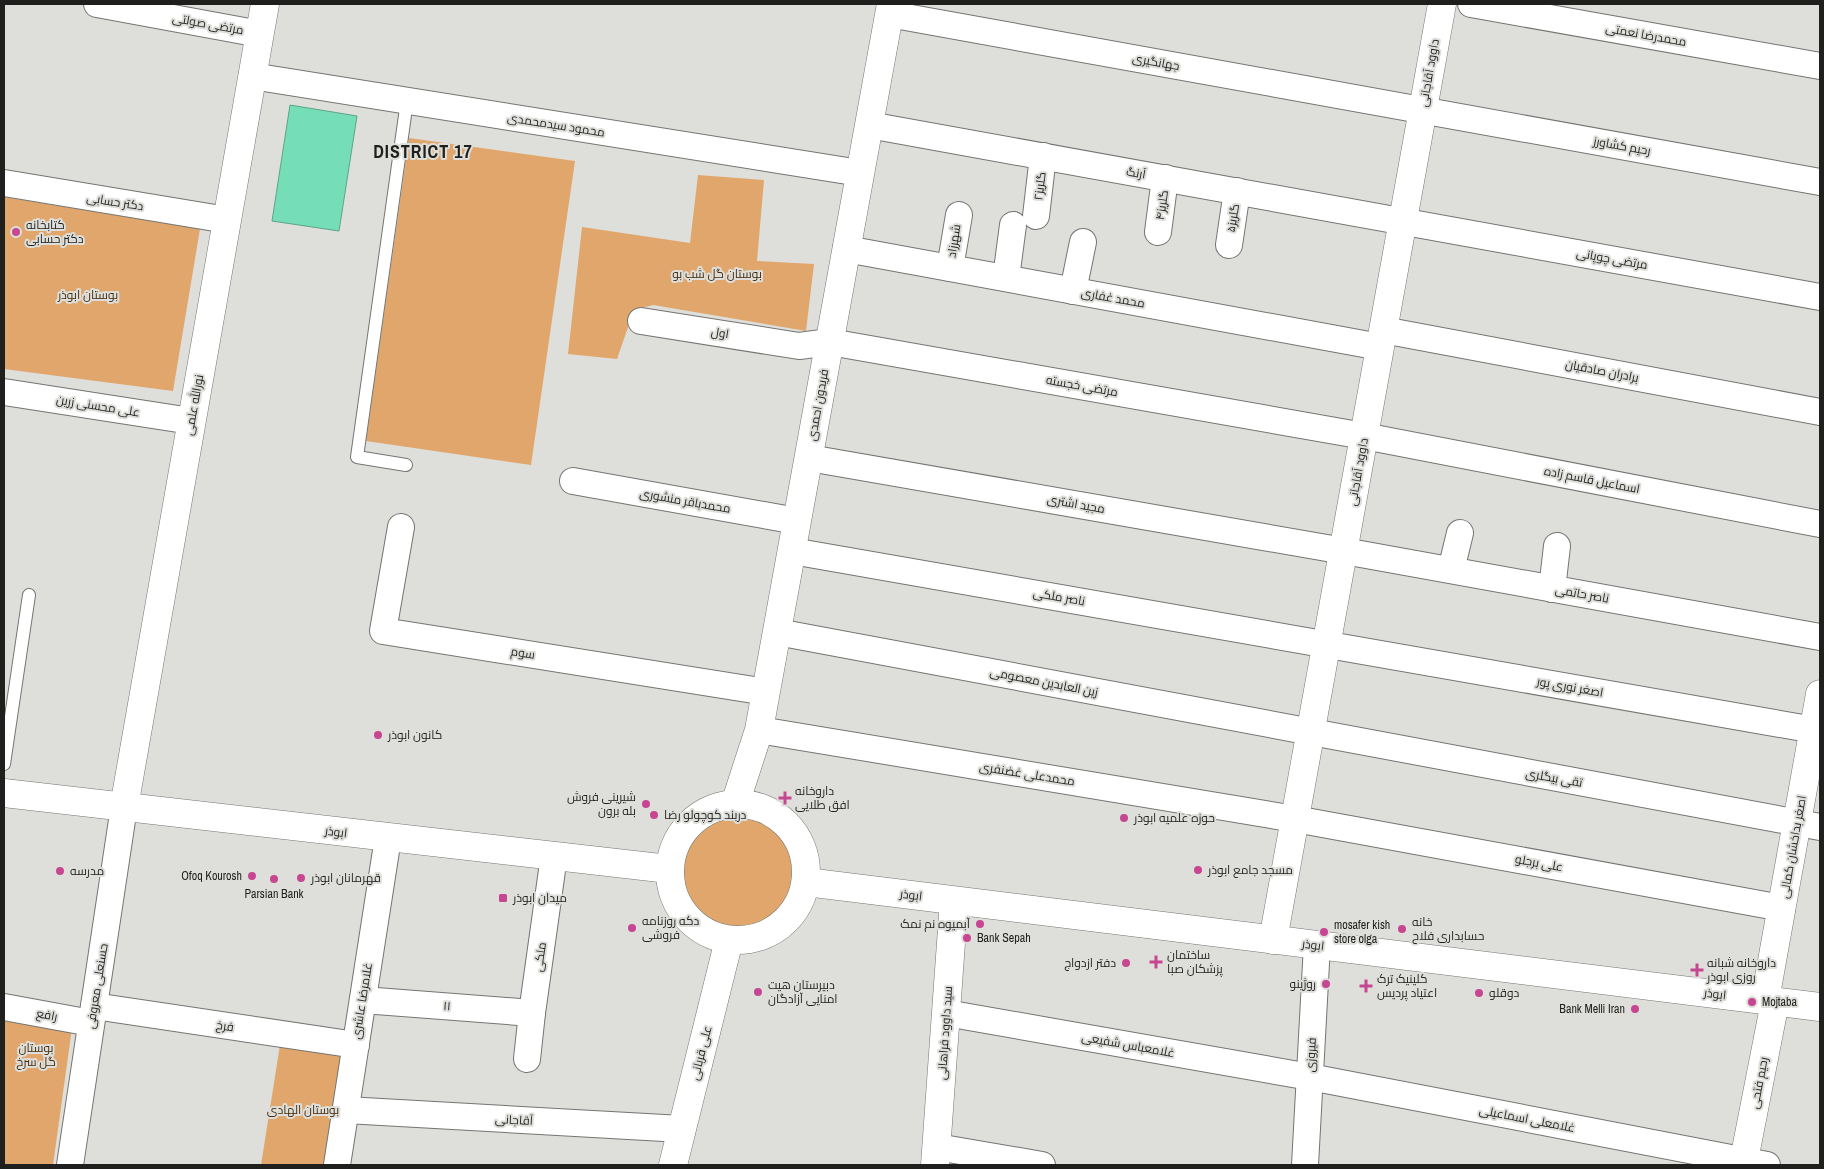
<svg xmlns="http://www.w3.org/2000/svg" width="1824" height="1169" font-family="'Archivo Narrow',Cairo,sans-serif">
	<style>
		.green { fill: #e1a66b }
		.water { fill: #75deb9; stroke: #5ba58a }
		.lines { fill: none; stroke-linecap: round; stroke-linejoin: round }
		.service-casing { stroke: #747571; stroke-width: 14 }
		.minor-casing { stroke: #747571; stroke-width: 28 }
		.tertiary-casing { stroke: #747571; stroke-width: 29 }
		.secondary-casing { stroke: #747571; stroke-width: 29 }
		.service { stroke: #fff; stroke-width: 12 }
		.minor { stroke: #fff; stroke-width: 26 }
		.tertiary { stroke: #fff; stroke-width: 28 }
		.secondary { stroke: #fff; stroke-width: 28 }
		.poi-dot { fill: #c64691; stroke: #dedfda; stroke-width: 2 }
		.labels { text-anchor: middle; dominant-baseline: central; stroke-width: 4; stroke-linejoin: round; paint-order: stroke }
		.street-label { font-size: 12px; fill: #1f1f1e; stroke: #dedfda }
		.poi-label { font-size: 12px; fill: #1f1f1e; stroke: #dedfda; text-anchor: start }
		.park-label { font-size: 12px; fill: #462c0f; stroke: #dedfda }
		.district-label { font-size: 18px; font-weight: bold; letter-spacing: 1px; fill: #1f1f1e; stroke: #dedfda }
	</style>
	<rect width="100%" height="100%" fill="#dedfda"/>
	<!-- green -->
	<g class="green">
		<polygon points="409,138 575,161 531,465 366,441"/>
		<polygon points="698,175 764,180 757,261 814,264 806,331 653,305 634,310 617,359 568,354 582,227 690,243"/>
		<polygon points="4,197 200,229 173,391 4,369"/>
		<circle cx="738" cy="871" r="60"/>
		<polygon points="4,1015 72,1028 53,1165 4,1165"/>
		<polygon points="280,1045 345,1055 327,1165 261,1165"/>
	</g>
	<!-- water -->
	<polygon class="water" points="290,105 357,116 339,231 272,221"/>
	<g class="lines">
		<!-- service casing -->
		<g class="service-casing">
			<g id="service">
				<polyline points="406,465 357,457 407,101"/>
				<polyline points="4,764 29,595"/>
			</g>
		</g>
		<!-- minor casing -->
		<g class="minor-casing">
			<g id="minor">
				<polyline points="97,4 260,34"/>
				<polyline points="1471,4 1820,66"/>
				<polyline points="889,14 1820,182"/>
				<polyline points="252,76 860,173"/>
				<polyline points="869,125 1820,297"/>
				<polyline points="4,183 227,220"/>
				<polyline points="1036,216 1043,156"/>
				<polyline points="1158,232 1165,178"/>
				<polyline points="1229,245 1237,191"/>
				<polyline points="846,249 1380,347"/>
				<polyline points="950,268 959,215"/>
				<polyline points="1006,278 1013,225"/>
				<polyline points="1073,291 1083,242"/>
				<polyline points="641,321 799,346 830,342 1364,436 1820,524"/>
				<polyline points="1383,330 1820,412"/>
				<polyline points="4,392 191,421"/>
				<polyline points="809,458 1344,551 1820,637"/>
				<polyline points="573,481 797,521"/>
				<polyline points="401,527 383,631 766,692"/>
				<polyline points="792,551 1820,731"/>
				<polyline points="1451,570 1460,533"/>
				<polyline points="1552,589 1557,546"/>
				<polyline points="777,632 1820,827"/>
				<polyline points="759,730 1295,819 1782,908"/>
				<polyline points="363,1000 532,1013"/>
				<polyline points="94,1006 356,1045"/>
				<polyline points="4,1007 91,1023"/>
				<polyline points="946,1013 1310,1077 1767,1165"/>
				<polyline points="527,1059 532,1013 554,856"/>
				<polyline points="346,1110 682,1129"/>
				<polyline points="937,1147 1042,1165"/>
				<polyline points="70,1165 124,807"/>
				<polyline points="337,1165 388,838"/>
				<polyline points="1305,1165 1317,945"/>
			</g>
		</g>
		<!-- tertiary casing -->
		<g class="tertiary-casing">
			<g id="tertiary">
				<polyline points="735,804 759,730 891,4"/>
				<polyline points="124,807 265,4"/>
				<polyline points="1273,940 1442,4"/>
				<polyline points="1765,1000 1820,694"/>
				<polyline points="673,1165 729,940"/>
				<polyline points="935,1165 954,901"/>
				<polyline points="1743,1165 1775,1002"/>
			</g>
		</g>
		<!-- secondary casing -->
		<g class="secondary-casing">
			<g id="secondary">
				<polyline points="4,793 669,869"/>
				<circle cx="738" cy="872" r="68"/>
				<polyline points="806,882 1820,1007"/>
			</g>
		</g>
		<!-- service -->
		<use href="#service" class="service"/>
		<!-- minor -->
		<use href="#minor" class="minor"/>
		<!-- tertiary -->
		<use href="#tertiary" class="tertiary"/>
		<!-- secondary -->
		<use href="#secondary" class="secondary"/>
	</g>
	<!-- markers -->
	<g class="poi-dot">
		<circle cx="16" cy="232" r="5"/>
		<circle cx="378" cy="735" r="5"/>
		<path d="M782.5 790.5h5v5h5v5h-5v5h-5v-5h-5v-5h5z"/>
		<circle cx="646" cy="804" r="5"/>
		<circle cx="654" cy="815" r="5"/>
		<circle cx="1124" cy="818" r="5"/>
		<circle cx="1198" cy="870" r="5"/>
		<circle cx="60" cy="871" r="5"/>
		<circle cx="252" cy="876" r="5"/>
		<circle cx="301" cy="878" r="5"/>
		<circle cx="274" cy="879" r="5"/>
		<rect x="498" y="893" width="10" height="10" rx="2.5"/>
		<circle cx="980" cy="924" r="5"/>
		<circle cx="632" cy="928" r="5"/>
		<circle cx="1402" cy="929" r="5"/>
		<circle cx="1324" cy="932" r="5"/>
		<circle cx="967" cy="938" r="5"/>
		<path d="M1153.5 954.5h5v5h5v5h-5v5h-5v-5h-5v-5h5z"/>
		<circle cx="1126" cy="963" r="5"/>
		<path d="M1694.5 962.5h5v5h5v5h-5v5h-5v-5h-5v-5h5z"/>
		<circle cx="1326" cy="984" r="5"/>
		<path d="M1363.5 978.5h5v5h5v5h-5v5h-5v-5h-5v-5h5z"/>
		<circle cx="758" cy="992" r="5"/>
		<circle cx="1479" cy="993" r="5"/>
		<circle cx="1752" cy="1002" r="5"/>
		<circle cx="1635" cy="1009" r="5"/>
	</g>
	<g class="labels">
		<!-- street labels -->
		<g class="street-label">
			<text transform="translate(208 24) rotate(10)">مرتضی صولتی</text>
			<text transform="translate(1646 35) rotate(10)">محمدرضا نعمتی</text>
			<text transform="translate(1156 62) rotate(10)">جهانگیری</text>
			<text transform="translate(1429 73) rotate(-80)">داوود آقاجانی</text>
			<text transform="translate(556 125) rotate(9)">محمود سیدمحمدی</text>
			<text transform="translate(1622 146) rotate(10)">رحیم کشاورز</text>
			<text transform="translate(1136 173) rotate(10)">آرنگ</text>
			<text transform="translate(1040 186) rotate(-83)">گلریز۲</text>
			<text transform="translate(115 202) rotate(9)">دکتر حسابی</text>
			<text transform="translate(1162 205) rotate(-82)">گلریز۴</text>
			<text transform="translate(1233 218) rotate(-81)">گلریز۵</text>
			<text transform="translate(954 241) rotate(-81)">شهرزاد</text>
			<text transform="translate(1612 259) rotate(10)">مرتضی چوپانی</text>
			<text transform="translate(1113 298) rotate(10)">محمد غفاری</text>
			<text transform="translate(720 333) rotate(9)">اول</text>
			<text transform="translate(1602 371) rotate(11)">برادران صادقیان</text>
			<text transform="translate(1082 386) rotate(10)">مرتضی خجسته</text>
			<text transform="translate(194 405) rotate(-80)">نورالله علمی</text>
			<text transform="translate(818 405) rotate(-80)">فریدون احمدی</text>
			<text transform="translate(98 406) rotate(9)">علی محسنی زرین</text>
			<text transform="translate(1358 472) rotate(-80)">داوود آقاجانی</text>
			<text transform="translate(1592 480) rotate(11)">اسماعیل قاسم زاده</text>
			<text transform="translate(685 501) rotate(10)">محمدباقر منشوری</text>
			<text transform="translate(1076 504) rotate(10)">مجید اشتری</text>
			<text transform="translate(1582 594) rotate(10)">ناصر حاتمی</text>
			<text transform="translate(1059 597) rotate(10)">ناصر ملکی</text>
			<text transform="translate(523 653) rotate(9)">سوم</text>
			<text transform="translate(1044 682) rotate(11)">زین العابدین معصومی</text>
			<text transform="translate(1570 687) rotate(10)">اصغر نوری پور</text>
			<text transform="translate(1027 774) rotate(9)">محمدعلی غضنفری</text>
			<text transform="translate(1554 778) rotate(10)">تقی بیگلری</text>
			<text transform="translate(336 832) rotate(7)">ابوذر</text>
			<text transform="translate(1793 847) rotate(-80)">اصغر بداخشان کمالی</text>
			<text transform="translate(1539 863) rotate(10)">علی برجلو</text>
			<text transform="translate(911 895) rotate(7)">ابوذر</text>
			<text transform="translate(1313 945) rotate(7)">ابوذر</text>
			<text transform="translate(540 957) rotate(-82)">ملکی</text>
			<text transform="translate(97 986) rotate(-81)">حسنعلی معروفی</text>
			<text transform="translate(1715 994) rotate(7)">ابوذر</text>
			<text transform="translate(362 1001) rotate(-81)">غلامرضا عاشری</text>
			<text transform="translate(447 1006) rotate(4)">۱۱</text>
			<text transform="translate(47 1015) rotate(11)">رافع</text>
			<text transform="translate(225 1026) rotate(8)">فرخ</text>
			<text transform="translate(945 1033) rotate(-86)">سید داوود فراهانی</text>
			<text transform="translate(1128 1045) rotate(10)">غلامعباس شفیعی</text>
			<text transform="translate(701 1053) rotate(-76)">علی قربانی</text>
			<text transform="translate(1311 1055) rotate(-87)">فیروزی</text>
			<text transform="translate(1759 1083) rotate(-79)">رحیم فتحی</text>
			<text transform="translate(1527 1119) rotate(11)">غلامعلی اسماعیلی</text>
			<text transform="translate(514 1120) rotate(3)">آقاجانی</text>
		</g>
		<!-- poi labels -->
		<g class="poi-label">
			<text x="26" y="225">کتابخانه<tspan x="26" dy="14">دکتر حسابی</tspan></text>
			<text x="388" y="735">کانون ابوذر</text>
			<text x="795" y="791">داروخانه<tspan x="795" dy="14">افق طلایی</tspan></text>
			<text x="636" y="797" text-anchor="end">شیرینی فروش<tspan x="636" dy="14">بله برون</tspan></text>
			<text x="664" y="815">دربند کوچولو رضا</text>
			<text x="1134" y="818">حوزه علمیه ابوذر</text>
			<text x="1208" y="870">مسجد جامع ابوذر</text>
			<text x="70" y="871">مدرسه</text>
			<text x="242" y="876" text-anchor="end">Ofoq Kourosh</text>
			<text x="311" y="878">قهرمانان ابوذر</text>
			<text x="274" y="894" text-anchor="middle">Parsian Bank</text>
			<text x="513" y="898">میدان ابوذر</text>
			<text x="642" y="921">دکه روزنامه<tspan x="642" dy="14">فروشی</tspan></text>
			<text x="1412" y="922">خانه<tspan x="1412" dy="14">حسابداری فلاح</tspan></text>
			<text x="970" y="924" text-anchor="end">آبمیوه نم نمک</text>
			<text x="1334" y="925">mosafer kish<tspan x="1334" dy="14">store olga</tspan></text>
			<text x="977" y="938">Bank Sepah</text>
			<text x="1167" y="955">ساختمان<tspan x="1167" dy="14">پزشکان صبا</tspan></text>
			<text x="1116" y="963" text-anchor="end">دفتر ازدواج</text>
			<text x="1707" y="963">داروخانه شبانه<tspan x="1707" dy="14">روزی ابوذر</tspan></text>
			<text x="1377" y="979">کلینیک ترک<tspan x="1377" dy="14">اعتیاد پردیس</tspan></text>
			<text x="1316" y="984" text-anchor="end">روژینو</text>
			<text x="768" y="985">دبیرستان هیت<tspan x="768" dy="14">امنایی آزادگان</tspan></text>
			<text x="1489" y="993">دوقلو</text>
			<text x="1762" y="1002">Mojtaba</text>
			<text x="1625" y="1009" text-anchor="end">Bank Melli Iran</text>
		</g>
		<!-- park labels -->
		<g class="park-label">
			<text x="717" y="274">بوستان گل شب بو</text>
			<text x="88" y="295">بوستان ابوذر</text>
			<text x="36" y="1048">بوستان<tspan x="36" dy="14">گل سرخ</tspan></text>
			<text x="303" y="1110">بوستان الهادی</text>
		</g>
		<!-- district labels -->
		<g class="district-label">
			<text x="423" y="151">DISTRICT 17</text>
		</g>
	</g>
	<!-- border -->
	<rect width="1824" height="1169" fill="none" stroke="#1f1f1e" stroke-width="10"/>
</svg>
